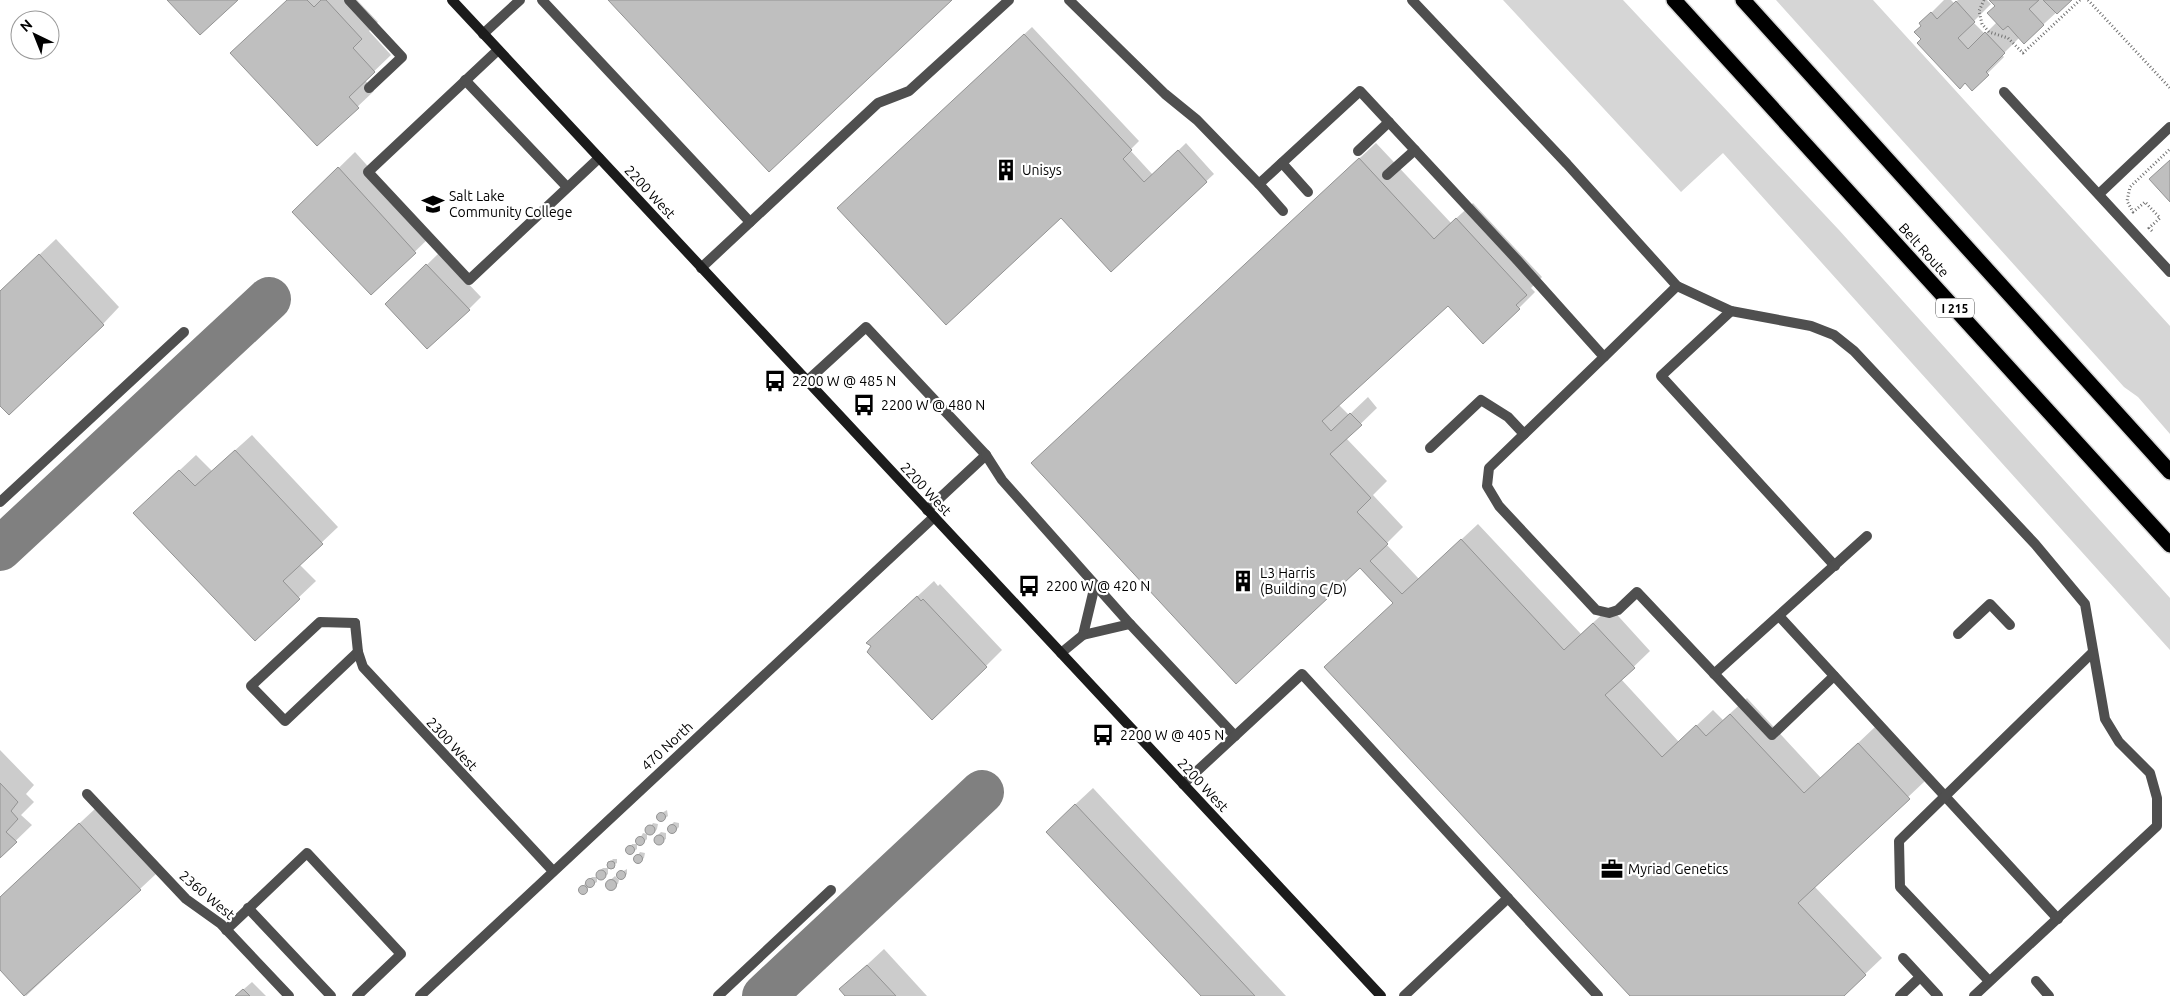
<svg xmlns="http://www.w3.org/2000/svg" width="2170" height="996" font-family="Ubuntu,sans-serif">
	<style>
		.green { fill: #d6d6d6 }
		.shadow { fill: #0003 }
		.lines { fill: none; stroke-linecap: round; stroke-linejoin: round }
		.taxiway { stroke: #808080; stroke-width: 44 }
		.building { fill: #bfbfbf; stroke: #939393 }
		.highway-casing { stroke: #dbdbdb; stroke-width: 18 }
		.path { stroke: #717171; stroke-width: 3; stroke-dasharray: 1 2.5; stroke-linecap: butt }
		.lane { stroke: #4f4f4f; stroke-width: 10 }
		.street { stroke: #4f4f4f; stroke-width: 10 }
		.secondary { stroke: #1c1c1c; stroke-width: 10 }
		.highway { stroke: #000; stroke-width: 15 }
		.labels { text-anchor: middle; dominant-baseline: central; stroke-width: 4.5; stroke-linejoin: round; paint-order: stroke }
		.shield { fill: #fff; stroke: #4c4c4c; stroke-width: 1 }
		.shield-label { font-size: 12px; font-weight: bold; fill: #000 }
		.poi-label { font-size: 14px; fill: #000; stroke: #fff; text-anchor: start }
		.street-label { font-size: 14px; fill: #000; stroke: #fff }
	</style>
	<rect width="100%" height="100%" fill="#fff"/>
	<!-- green -->
	<g class="green">
		<polygon points="1503,0 1623,0 1839,230 2170,598 2170,650 1723,153 1681,192"/>
		<polygon points="1776,0 1873,0 2170,326 2170,434 2138,397 2124,387"/>
	</g>
	<!-- shadow -->
	<g class="shadow">
		<polygon points="288,0 357,0 378,22 369,31 391,55 365,80 374,91 317,145"/>
		<polygon points="1944,0 1951,0 1954,3 1958,0 1987,0 1991,4 1973,22 1985,34 1997,22 1996,5 1991,0 2070,0 2024,42 2020,37 2002,55 2004,57 1972,89 1922,39 1923,25 1921,23"/>
		<polygon points="1032,27 1139,141 1130,150 1153,175 1186,143 1214,174 1111,270 1061,216 847,200"/>
		<polygon points="1376,143 1451,223 1473,203 1542,277 1531,288 1535,292 1519,308 1448,304 1338,404 1349,415 1368,397 1377,408 1346,438 1387,481 1373,495 1403,527 1386,544 1419,579 1478,524 1581,634 1610,607 1650,651 1621,679 1679,742 1713,710 1723,720 1747,698 1821,778 1875,727 1925,781 1814,886 1882,958 1842,996 1632,996 1394,602 1360,566 1049,447"/>
		<polygon points="355,152 431,236 371,294 310,196"/>
		<polygon points="56,239 119,307 103,324 0,404 0,292"/>
		<polygon points="439,253 481,297 469,309 399,292"/>
		<polygon points="252,435 338,527 299,564 316,581 255,639 151,497 196,455 212,471"/>
		<polygon points="934,581 938,586 940,584 1002,650 986,666 884,627"/>
		<polygon points="0,750 34,785 26,794 34,802 21,815 32,825 0,856"/>
		<polygon points="1093,788 1286,996 1203,996 1064,815"/>
		<polygon points="96,808 157,873 26,996 0,968 0,897"/>
		<polygon points="667,810 668,816 664,819 659,819 660,814"/>
		<polygon points="674,822 679,823 679,827 675,831 670,831 670,826"/>
		<polygon points="653,823 658,824 657,829 654,833 647,832"/>
		<polygon points="661,832 666,833 666,839 658,843 657,836"/>
		<polygon points="643,833 647,834 647,839 643,843 638,842"/>
		<polygon points="632,844 637,844 637,849 633,852 628,852"/>
		<polygon points="640,852 645,853 644,858 640,861 635,860"/>
		<polygon points="613,859 617,859 617,863 610,867 609,863"/>
		<polygon points="603,868 608,868 608,874 604,877 599,877 599,871"/>
		<polygon points="627,869 627,874 623,878 618,877 618,874"/>
		<polygon points="615,876 619,880 618,884 609,888 607,883"/>
		<polygon points="592,877 597,877 597,882 590,886 585,892 581,892 585,883 589,885 588,881"/>
		<polygon points="884,949 927,996 847,996 841,989"/>
		<polygon points="252,982 266,996 236,996"/>
	</g>
	<g class="lines">
		<!-- taxiway -->
		<g class="taxiway">
			<polyline points="0,549 269,299"/>
			<polyline points="764,996 982,792"/>
		</g>
	</g>
	<!-- building -->
	<g class="building">
		<polygon points="167,0 238,0 200,35"/>
		<polygon points="287,0 307,0 314,7 321,0 326,0 362,39 353,48 375,72 349,97 359,108 317,146 230,53"/>
		<polygon points="608,0 952,0 769,172"/>
		<polygon points="1989,0 2039,0 2029,9 2044,25 2024,44 2008,26 2003,30 1987,13 1995,6"/>
		<polygon points="2043,0 2072,0 2057,14"/>
		<polygon points="1956,1 1975,22 1958,38 1968,49 1985,32 2005,53 1986,72 1989,75 1972,91 1965,83 1960,89 1917,43 1921,39 1914,32 1921,26 1919,23 1931,12 1937,19"/>
		<polygon points="1024,34 1132,150 1123,159 1144,182 1178,150 1207,182 1111,272 1061,218 946,325 837,208"/>
		<polygon points="1359,158 1434,239 1456,218 1527,295 1516,305 1520,309 1483,344 1448,306 1322,421 1331,431 1350,413 1362,425 1330,454 1371,498 1357,512 1388,544 1370,561 1402,594 1461,539 1564,650 1593,623 1635,668 1605,695 1662,757 1696,725 1706,736 1730,714 1804,793 1858,743 1910,799 1798,903 1866,975 1844,996 1630,996 1324,667 1393,603 1360,568 1236,684 1031,463"/>
		<polygon points="2170,160 2170,202 2149,179"/>
		<polygon points="338,167 416,253 371,295 292,212"/>
		<polygon points="39,254 104,325 9,415 0,406 0,291"/>
		<polygon points="426,264 470,310 427,349 385,304"/>
		<polygon points="235,450 323,544 283,581 300,599 255,641 133,513 179,470 195,486"/>
		<polygon points="917,596 921,601 923,599 987,667 932,720 867,652 871,646 866,643"/>
		<polygon points="0,783 18,802 11,811 18,819 6,832 17,842 0,858"/>
		<polygon points="1075,804 1255,996 1201,996 1046,832"/>
		<circle cx="661" cy="817" r="4.5"/>
		<polygon points="79,823 141,890 24,996 0,970 0,897"/>
		<circle cx="672" cy="829" r="4.5"/>
		<circle cx="650" cy="830" r="5"/>
		<circle cx="659" cy="840" r="5"/>
		<circle cx="640" cy="841" r="4.5"/>
		<circle cx="630" cy="850" r="4.5"/>
		<circle cx="638" cy="859" r="4.5"/>
		<circle cx="611" cy="865" r="4"/>
		<circle cx="601" cy="875" r="5"/>
		<circle cx="621" cy="875" r="4.5"/>
		<circle cx="590" cy="883" r="4.5"/>
		<circle cx="611" cy="885" r="5.5"/>
		<circle cx="583" cy="890" r="4.5"/>
		<polygon points="867,965 896,996 845,996 839,989"/>
		<polygon points="243,989 250,996 235,996"/>
	</g>
	<g class="lines">
		<!-- highway casing -->
		<g class="highway-casing">
			<g id="highway">
				<polyline points="1674,0 2170,545"/>
				<polyline points="1743,0 2170,472"/>
			</g>
		</g>
		<!-- path -->
		<g class="path">
			<polyline points="1984,0 1979,11 1982,24 1989,32 2008,38 2023,53 2080,0"/>
			<polyline points="2088,0 2170,88"/>
			<polyline points="2152,231 2149,228 2160,218 2145,202 2133,212 2127,201 2130,187 2170,149"/>
		</g>
		<!-- lane -->
		<g class="lane">
			<polyline points="349,0 402,57 369,88"/>
			<polyline points="542,0 750,222"/>
			<polyline points="1069,0 1165,94 1197,120 1259,184 1360,91 1518,261 1604,357 1489,468 1487,486 1499,506 1596,610 1609,613 1618,610 1637,592 1772,735 1834,676"/>
			<polyline points="1412,0 1567,164 1677,286 1731,311 1811,326 1834,335 1854,351 2035,544 2085,604 2105,719 2119,742 2150,773 2157,798 2157,826 1974,996"/>
			<polyline points="483,34 520,0"/>
			<polyline points="498,50 368,172 469,280 599,158"/>
			<polyline points="465,80 567,187"/>
			<polyline points="2004,92 2170,272"/>
			<polyline points="1358,151 1389,122"/>
			<polyline points="1282,163 1308,192"/>
			<polyline points="1387,175 1415,150"/>
			<polyline points="1259,184 1283,211"/>
			<polyline points="2099,194 2170,127"/>
			<polyline points="701,268 878,103 909,91 1009,0"/>
			<polyline points="1731,311 1661,376 1835,566"/>
			<polyline points="1604,357 1677,286"/>
			<polyline points="807,381 866,327 986,455 927,510"/>
			<polyline points="1430,448 1481,400 1508,417 1524,434"/>
			<polyline points="986,455 1002,480 1130,624 1235,736"/>
			<polyline points="0,502 184,332"/>
			<polyline points="1095,585 1083,635 1130,624"/>
			<polyline points="1779,616 2058,919"/>
			<polyline points="355,623 320,622 251,686 285,721 358,652"/>
			<polyline points="1958,634 1990,604 2010,625"/>
			<polyline points="1061,653 1083,635"/>
			<polyline points="1714,674 1867,536"/>
			<polyline points="1183,784 1302,674 1598,996"/>
			<polyline points="248,908 331,996"/>
			<polyline points="226,930 307,853 401,954 357,996"/>
			<polyline points="1903,958 1938,996"/>
			<polyline points="1989,981 1900,887 1899,841 2093,652"/>
			<polyline points="2036,981 2049,996"/>
			<polyline points="718,996 831,890"/>
			<polyline points="1404,996 1508,898"/>
			<polyline points="1900,996 1920,977"/>
		</g>
		<!-- street -->
		<g class="street">
			<polyline points="355,623 358,652 363,667 553,871"/>
			<polyline points="87,794 186,899 221,924 289,996"/>
			<polyline points="420,996 934,517"/>
		</g>
		<!-- secondary -->
		<polyline class="secondary" points="452,0 1381,996"/>
		<!-- highway -->
		<use href="#highway" class="highway"/>
	</g>
	<!-- icons -->
	<defs>
		<g id="building-bare" transform="scale(1.725)"><path d="M-4-6H4V6H1V3H-1V6H-4ZM-2.5-4.3h1.7v1.8h-1.7ZM.8-4.3h1.7v1.8H.8ZM-2.5-1h1.7V.8h-1.7ZM.8-1h1.7V.8H.8Z" fill="#000" stroke="#fff" stroke-width="2.5" paint-order="stroke"/></g>
		<g id="university-bare" transform="scale(1.725)"><path d="M0-5L7-2L0 1L-7-2ZM-4 1L0 2.5L4 1V4Q0 6-4 4Z" fill="#000" stroke="#fff" stroke-width="2.5" paint-order="stroke"/></g>
		<g id="bus-bare" transform="scale(1.725)"><path d="M-5-6H5V4H4V6H2V4H-2V6H-4V4H-5ZM-3.5-4V0h7V-4ZM-3.5 1.2v1.5H-2V1.2ZM2 1.2v1.5H3.5V1.2Z" fill="#000" stroke="#fff" stroke-width="2.5" paint-order="stroke"/></g>
		<g id="office-bare" transform="scale(1.725)"><path d="M-6-3h4V-5.5h4V-3h4V5H-6ZM-1-4.5V-3h2v-1.5ZM-6 0V1H6V0Z" fill="#000" stroke="#fff" stroke-width="2.5" paint-order="stroke"/></g>
	</defs>
	<g fill-rule="evenodd">
		<use href="#building-bare" x="1006" y="170"/>
		<use href="#university-bare" x="433" y="204"/>
		<use href="#bus-bare" x="775" y="381"/>
		<use href="#bus-bare" x="864" y="405"/>
		<use href="#building-bare" x="1243" y="581"/>
		<use href="#bus-bare" x="1029" y="586"/>
		<use href="#bus-bare" x="1103" y="735"/>
		<use href="#office-bare" x="1612" y="869"/>
	</g>
	<g class="labels">
		<!-- shield labels -->
		<rect class="shield" x="1936" y="298.5" width="38" height="19" rx="4"/>
		<g class="shield-label">
			<text x="1955" y="308">I 215</text>
		</g>
		<!-- poi labels -->
		<g class="poi-label">
			<text x="1022" y="170">Unisys</text>
			<text x="449" y="196">Salt Lake<tspan x="449" dy="16">Community College</tspan></text>
			<text x="792" y="381">2200 W @ 485 N</text>
			<text x="881" y="405">2200 W @ 480 N</text>
			<text x="1260" y="573">L3 Harris<tspan x="1260" dy="16">(Building C/D)</tspan></text>
			<text x="1046" y="586">2200 W @ 420 N</text>
			<text x="1120" y="735">2200 W @ 405 N</text>
			<text x="1628" y="869">Myriad Genetics</text>
		</g>
		<!-- street labels -->
		<g class="street-label">
			<text transform="translate(650 192) rotate(47)">2200 West</text>
			<text transform="translate(1924 250) rotate(48)">Belt Route</text>
			<text transform="translate(926 489) rotate(47)">2200 West</text>
			<text transform="translate(452 744) rotate(47)">2300 West</text>
			<text transform="translate(667 746) rotate(-43)">470 North</text>
			<text transform="translate(1203 785) rotate(47)">2200 West</text>
			<text transform="translate(207 895) rotate(40)">2360 West</text>
		</g>
	</g>
	<!-- north arrow -->
	<g transform="translate(35 35) rotate(317)"><circle r="24" fill="#ffffff" stroke="#999999"/>
	<path d="M0-4L9 19L0 12L-9 19Z" fill="#000000"/>
	<text y="-8" font-size="14" font-weight="bold" text-anchor="middle" fill="#000000">N</text>
	</g>
</svg>
